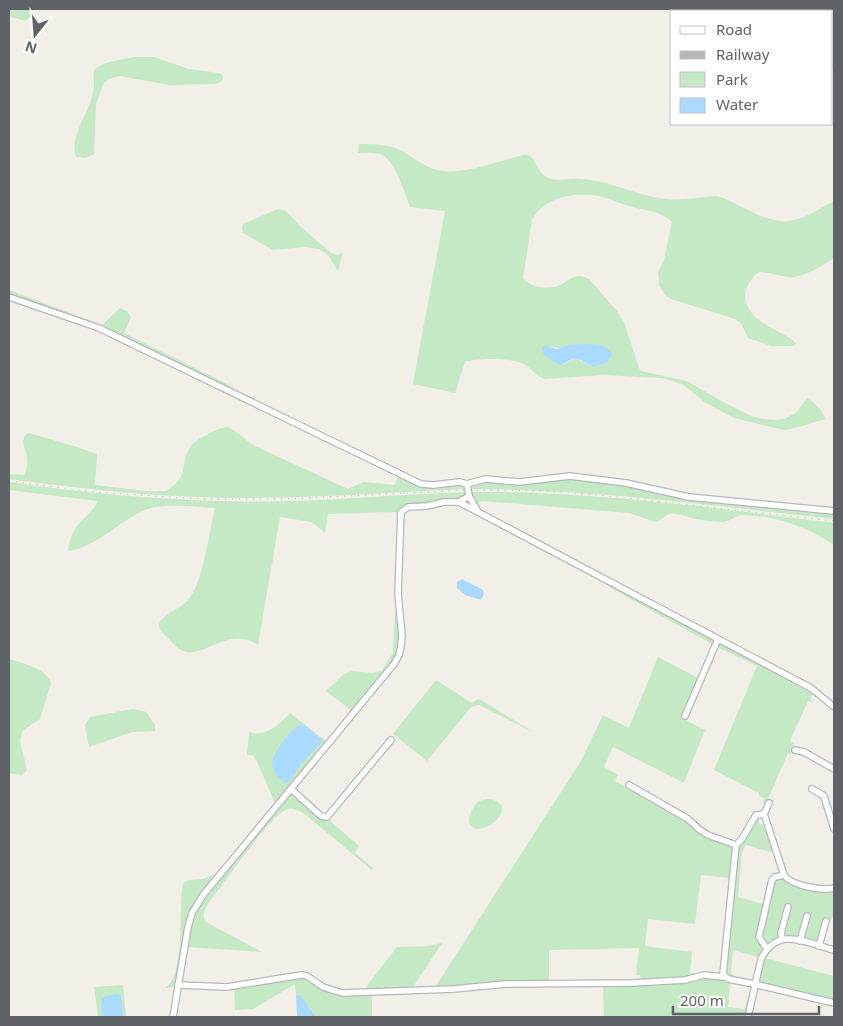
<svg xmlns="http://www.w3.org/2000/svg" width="843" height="1026" font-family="'Noto Sans',sans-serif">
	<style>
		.green { fill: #c5e8c5; fill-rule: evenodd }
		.water { fill: #aadaff }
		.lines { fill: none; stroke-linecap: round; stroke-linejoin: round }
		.minor-casing { stroke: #b5b8bc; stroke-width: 8 }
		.minor { stroke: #fff; stroke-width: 5.5 }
		.rail { stroke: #b6b7b8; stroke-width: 1; stroke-dasharray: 1 6; stroke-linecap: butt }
	</style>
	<rect width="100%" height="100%" fill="#f1efe8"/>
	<!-- green -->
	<g class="green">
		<polygon points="9,9 34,9 31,16 25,21 9,16"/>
		<polygon points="825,9 834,9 834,69 832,66 832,11 825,11"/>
		<path d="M134,57h20l35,12 30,4 3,1 1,5 -2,3 -5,2 -47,1 -49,-9 -11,3 -6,5 -7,20 -2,50 -8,4 -10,-1c-7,-19 13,-45 17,-64 2,-7 0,-16 1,-23 10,-9 27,-10 40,-13z"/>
		<path d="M359,144c14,0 28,0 41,6 12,6 24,17 37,20 26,6 61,-9 86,-15h6c7,5 8,16 16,21 9,7 23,2 34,3 31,1 57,17 87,20 17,2 33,-2 50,-3l7,2c20,8 43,25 65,23 16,-1 32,-13 46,-20v57c-13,8 -31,21 -47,19 -10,-1 -18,-5 -28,-5 -20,16 -18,36 4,51 10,7 23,11 33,20l-2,3h-23l-23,-8 -7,-15 -6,-4 -64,-20 -6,-4 -6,-10 -1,-13 6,-12 8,-38c-11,-11 -29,-12 -43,-16 -11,-3 -20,-8 -30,-10 -25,-4 -53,0 -67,23l-9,59c7,10 26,12 37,7 6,-3 12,-9 19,-9 4,0 8,2 11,4l26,30 8,12 15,46 2,3 46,10 38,22 26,13 13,3 11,1 9,-1 12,-6 11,-15c8,5 16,12 18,21l-30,9 -11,2 -50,-12 -28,-15 -24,-19 -20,-6 -58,-3 -60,4c-9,-4 -13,-12 -22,-16 -10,-5 -47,-5 -57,-1l-10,31 -42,-9 32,-173 -35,-4c-5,-13 -15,-47 -28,-52 -6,-3 -17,-2 -24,-2zM550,347l12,1 31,19c-13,-6 -15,-12 -29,-3z"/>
		<polygon points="278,209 286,211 301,227 331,253 337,255 343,252 338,271 328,255 319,249 304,247 273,250 243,233 242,227 243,224"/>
		<polygon points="9,290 102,325 120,308 127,311 131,317 124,333 225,383 245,396 113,332 9,295"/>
		<path d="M225,427c9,1 20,13 30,19l93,43 16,-7 31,3 3,-9c9,4 20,11 30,12 13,0 25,-6 37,-3l2,4c-74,3 -147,9 -220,9 -80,0 -159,-8 -238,-19v-5l16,1c1,-5 3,-11 2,-17 -1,-9 -6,-14 -2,-23l4,-2 48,14 20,7 -2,31 51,6h20c24,-14 13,-25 24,-44 6,-8 25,-17 35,-20z"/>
		<path d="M561,478l62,6 36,8 175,21v6c-120,-13 -241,-30 -363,-30l2,-5 6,-2z"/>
		<path d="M9,482c69,10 138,17 208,19 83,3 167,-6 250,-9l-5,7 -59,7 -3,2 -3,6 -2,-2 -67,2 -3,19 -13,-11 -32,-5 -22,128c-31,-21 -56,17 -77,5 -4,-2 -8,-7 -11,-10 -5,-5 -11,-9 -11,-16 7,-13 24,-15 32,-28 13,-20 18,-63 24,-88 -16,-1 -53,-5 -67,1 -27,10 -49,37 -79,42l-1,-2c2,-8 4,-17 9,-23 7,-9 17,-15 21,-25l-89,-11z"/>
		<path d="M472,492c120,-1 243,16 362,31v22c-26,-18 -58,-29 -90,-30 -8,0 -14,7 -22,7 -8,0 -18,-2 -26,-3 -9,-1 -17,-7 -27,-5 -5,2 -7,6 -13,8l-27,-9 -147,-12 -3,1v2l3,7 -4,-3 -7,-12z"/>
		<polygon points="590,574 713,639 712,644 618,592"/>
		<path d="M395,610c18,43 -18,71 -43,101l-26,-20 17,-16 9,-4 21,2 9,-3 11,-17z"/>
		<polygon points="719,643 813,694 811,698 812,703 808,701 790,741 794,743 790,751 791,755 788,753 765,806 763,803 764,798 759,796 759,793 714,770 757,666 717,647"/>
		<polygon points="658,657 698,678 681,718 705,730 684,783 613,747 604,767 618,775 615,781 733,848 731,878 701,875 695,924 648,919 645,946 692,952 690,973 699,973 684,978 641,980 640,975 636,975 639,948 549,950 549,981 434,989 581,761 603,715 629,728"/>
		<path d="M9,659c13,4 37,9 42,24l-11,36 -18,12 -2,10 7,29 -5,5 -13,-2z"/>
		<polygon points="436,680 472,703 478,699 481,700 533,732 479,705 471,707 427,761 393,734"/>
		<polygon points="133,709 146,712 155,725 155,731 132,732 89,747 85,725 90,717"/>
		<path d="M290,713l37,29 -52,61 -19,-44 -3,-4h-6l2,-23c16,6 31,-8 41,-19z"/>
		<path d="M290,794l33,26 5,-1 31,27 -4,7 18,15 -1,2 -66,-55c-5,-3 -12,-8 -18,-6 -16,3 -68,80 -81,96 -3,7 -5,11 -1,17l56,30 -76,-5 9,-35 12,-19z"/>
		<path d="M487,799c7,0 10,2 15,7 2,12 -16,26 -28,22 -11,-4 -1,-23 5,-27 3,-1 6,-1 8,-2z"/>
		<polygon points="757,817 762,817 759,819 759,823 766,827 774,853 746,845 742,853 738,897 763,904 757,936 762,950 758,957 733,950 731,972 734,976 737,977 737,979 729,978 725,973 739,845"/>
		<path d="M219,872l-23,30 -9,17 -12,68 -10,1c21,-11 13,-81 18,-104 6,-6 12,-4 20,-5 5,-2 11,-5 16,-7z"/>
		<path d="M781,878c16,8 37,16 53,14v22l-8,15 -4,15 -39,-8 -7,2 -7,6 -4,-1 -4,-9 13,-53z"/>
		<polygon points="442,943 411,990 363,991 397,947 428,946"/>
		<polygon points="765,958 834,976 834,999 832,1000 762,984 759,980"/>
		<polygon points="299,977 308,979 328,991 372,994 372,1017 316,1017 311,1009 296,995 295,984 253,1009 235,1010 234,987"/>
		<polygon points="701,978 721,980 730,983 728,1007 745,1009 748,996 749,996 746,1017 604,1017 603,986 631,985"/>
		<polygon points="123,985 126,1017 98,1017 94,987"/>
	</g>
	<!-- water -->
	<g class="water">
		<path d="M588,344c9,1 20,0 24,11l-5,7 -14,5 -12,-7 -9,-1 -11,6 -15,-8 -4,-6v-4l4,-1 11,3 12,-4z"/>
		<polygon points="462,579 483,590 484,594 481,600 465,595 457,588 457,582"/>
		<path d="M300,725l7,2 16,14 -23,24 -10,16 -5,2c-7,-4 -13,-12 -13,-20 1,-10 19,-34 28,-38z"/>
		<polygon points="116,994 121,995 123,1017 103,1017 101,1008 102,999 106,996"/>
		<polygon points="296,995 299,995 302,997 316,1017 297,1017"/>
	</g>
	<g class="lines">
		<!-- minor casing -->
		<g class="minor-casing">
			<g id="minor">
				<polyline points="9,297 99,328 421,484 433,485 460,482 467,484 485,479 519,482 570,476 626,483 689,497 834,511"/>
				<polyline points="467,484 469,496 477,510"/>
				<polyline points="459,502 811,688 834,707"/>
				<polyline points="685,716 718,639"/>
				<polyline points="795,750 804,752 834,769"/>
				<polyline points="629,785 688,819 700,830 708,835 736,845"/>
				<polyline points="291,789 321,816 327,817 391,740"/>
				<polyline points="812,789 824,796 834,829"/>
				<path d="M769,803l-5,11 20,61c8,11 38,16 50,13"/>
				<polyline points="764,814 756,815 742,839 736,845 723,974 728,979 754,984 834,1003"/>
				<polyline points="782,938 781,933 788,907"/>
				<polyline points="800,941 807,916"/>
				<polyline points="819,946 826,921"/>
				<polyline points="767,949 759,937 772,880 775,877 784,875"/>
				<polyline points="178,985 227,987 301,975 307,976 323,987 342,993 453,989 506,984 632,983 685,980 704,975 724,977"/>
				<polyline points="173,1017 188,927 192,913 204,894 394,664 399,655 401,646 402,636 398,593 401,512 408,507 427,506 444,502 459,502 469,496"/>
				<path d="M748,1017l13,-58c17,-34 45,-16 73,-9"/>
			</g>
		</g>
		<!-- minor -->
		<use href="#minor" class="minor"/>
		<!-- rail -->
		<polyline class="rail" points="9,481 94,492 201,499 284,499 469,490 547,491 608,496 834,521"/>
	</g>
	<!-- border -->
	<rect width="843" height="1026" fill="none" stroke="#5f6368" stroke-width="20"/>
	<!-- legend -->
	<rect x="670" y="10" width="162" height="115" fill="#ffffff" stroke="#bfc1c3"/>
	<rect x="680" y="26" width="25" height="8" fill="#ffffff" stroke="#bfc1c3"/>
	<text x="716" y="35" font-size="15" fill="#5f6368">Road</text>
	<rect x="680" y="51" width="25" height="8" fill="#b6b7b8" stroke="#bfc1c3"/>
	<text x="716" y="60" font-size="15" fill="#5f6368">Railway</text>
	<rect x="680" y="72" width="25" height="15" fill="#c5e8c5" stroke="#bfc1c3"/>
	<text x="716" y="85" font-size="15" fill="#5f6368">Park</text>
	<rect x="680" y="98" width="25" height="15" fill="#aadaff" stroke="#bfc1c3"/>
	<text x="716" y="110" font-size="15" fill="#5f6368">Water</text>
	<!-- north arrow -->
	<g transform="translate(35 35) rotate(197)" stroke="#ffffff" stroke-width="4" paint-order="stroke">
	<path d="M0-4L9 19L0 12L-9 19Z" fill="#5f6368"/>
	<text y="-8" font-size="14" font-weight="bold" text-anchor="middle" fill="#5f6368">N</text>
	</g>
	<!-- scale -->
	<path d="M673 1006v8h146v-8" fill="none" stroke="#5f6368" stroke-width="2.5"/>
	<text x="680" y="1006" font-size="15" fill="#5f6368" stroke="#ffffff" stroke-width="4" paint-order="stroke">200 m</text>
</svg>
